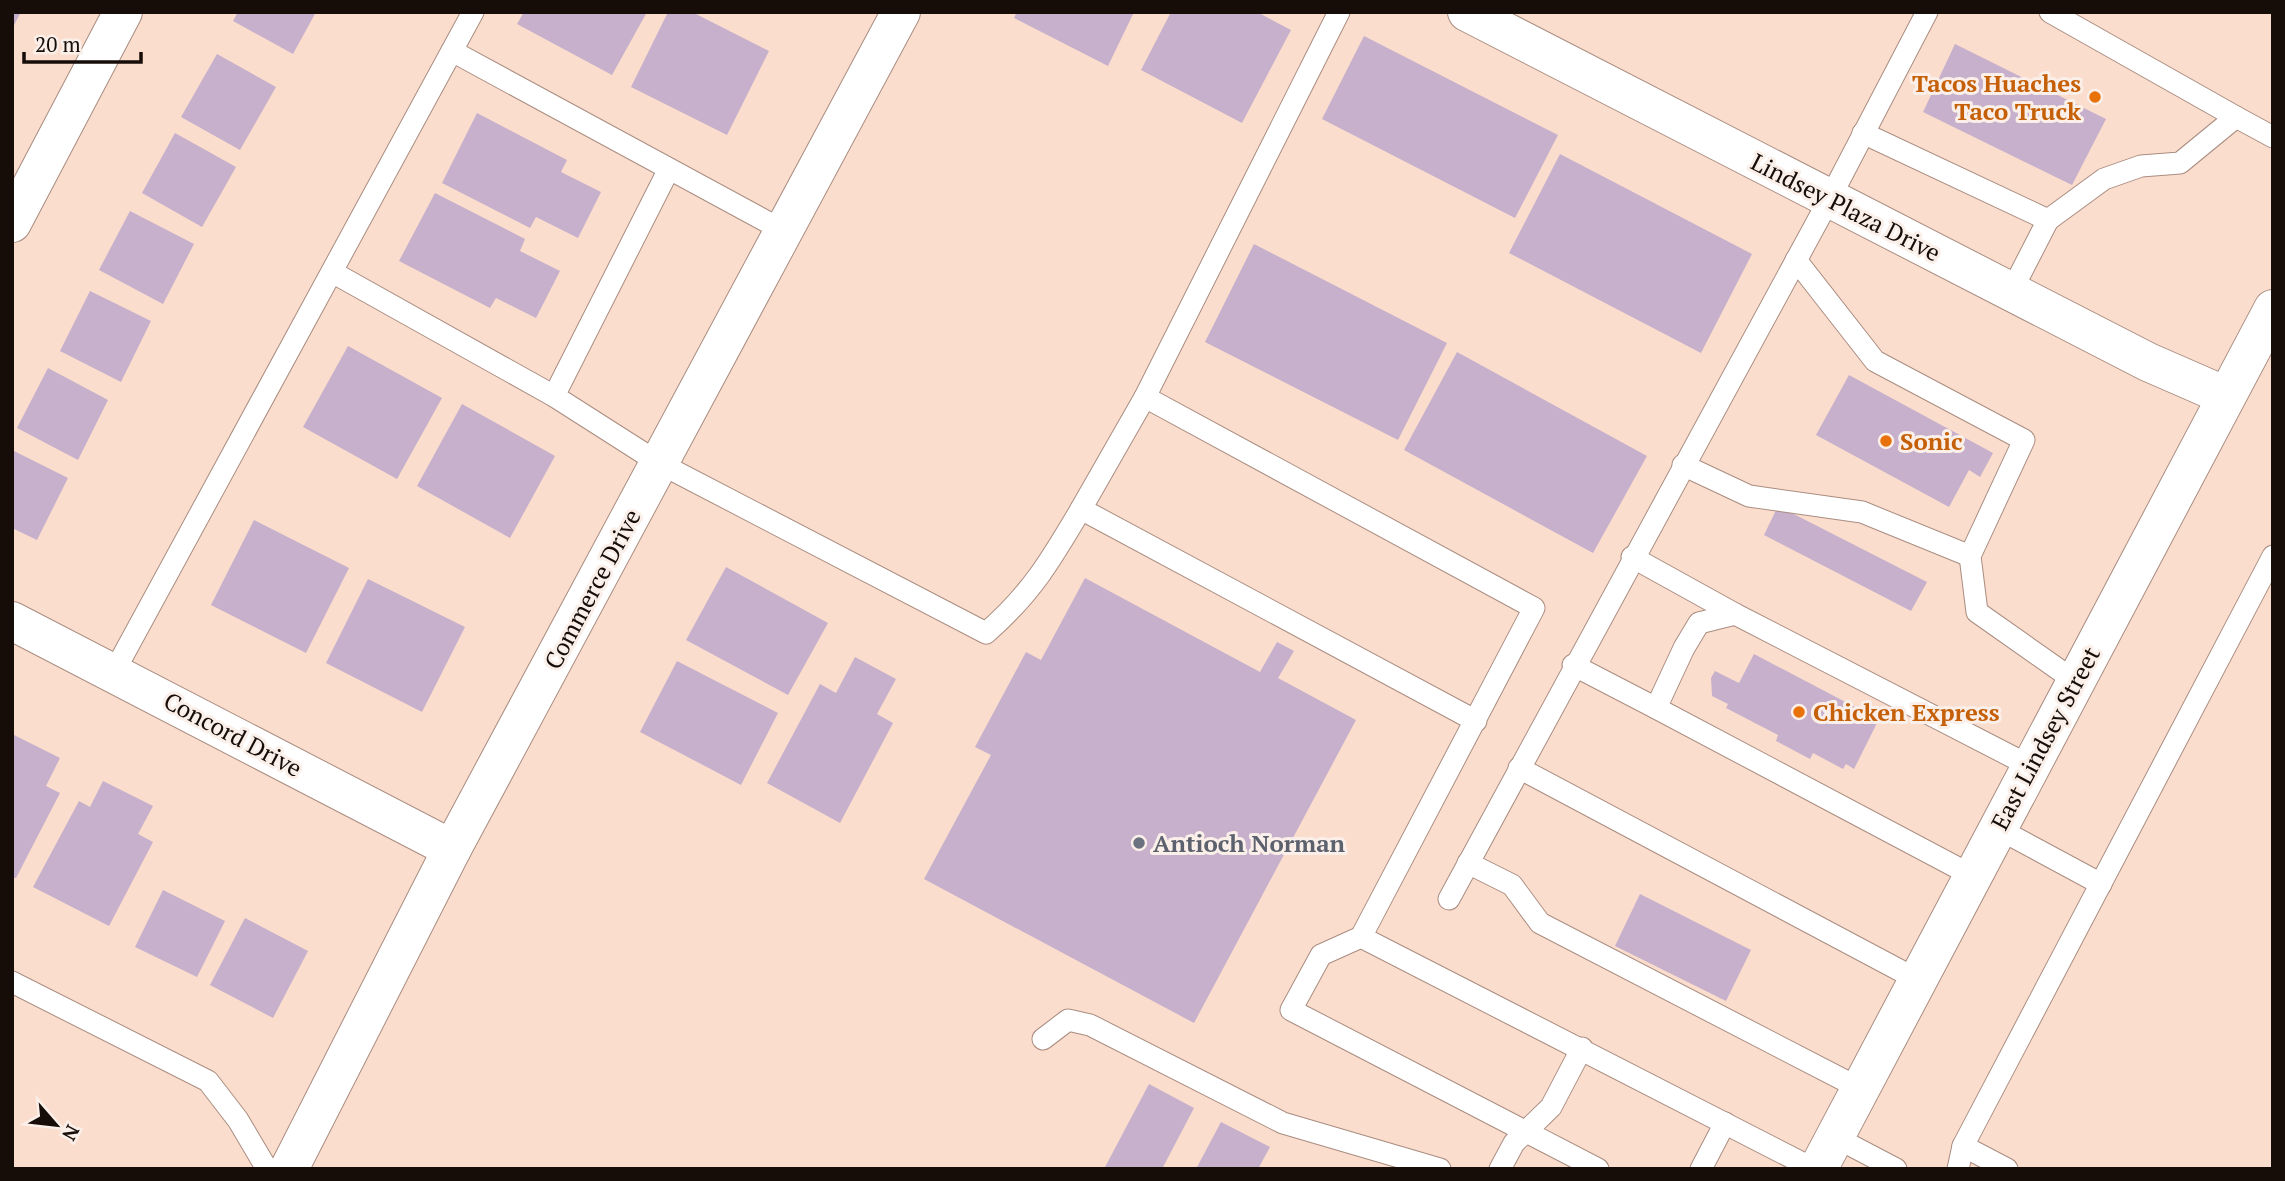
<svg xmlns="http://www.w3.org/2000/svg" width="2285" height="1181" font-family="'PT Serif',serif">
	<style>
		.building { fill: #c6b0cb }
		.lines { fill: none; stroke-linecap: round; stroke-linejoin: round }
		.lane-casing { stroke: #a98d80; stroke-width: 23 }
		.street-casing { stroke: #a98d80; stroke-width: 40 }
		.secondary-casing { stroke: #a98d80; stroke-width: 40 }
		.lane { stroke: #fff; stroke-width: 21 }
		.street { stroke: #fff; stroke-width: 38 }
		.secondary { stroke: #fff; stroke-width: 38 }
		.food-dot { fill: #e8710a; stroke: #fbefe9; stroke-width: 2.5 }
		.worship-dot { fill: #6b7280; stroke: #fbefe9; stroke-width: 2.5 }
		.labels { text-anchor: middle; dominant-baseline: central; stroke-width: 6; stroke-linejoin: round; paint-order: stroke }
		.food-label { font-size: 24px; font-weight: bold; fill: #c56008; stroke: #fbefe9; text-anchor: start }
		.street-label { font-size: 24px; fill: #160d08; stroke: #fbefe9 }
		.worship-label { font-size: 24px; font-weight: bold; fill: #5b616d; stroke: #fbefe9; text-anchor: start }
	</style>
	<rect width="100%" height="100%" fill="#fbddce"/>
	<!-- building -->
	<g class="building">
		<polygon points="12,12 21,12 12,29"/>
		<polygon points="238,12 316,12 293,54 233,21"/>
		<polygon points="524,12 647,12 612,75 517,24"/>
		<polygon points="668,12 692,12 769,51 727,135 631,87"/>
		<polygon points="1017,12 1134,12 1108,66 1014,18"/>
		<polygon points="1171,12 1257,12 1291,30 1242,123 1141,70"/>
		<polygon points="1364,36 1558,135 1515,218 1322,119"/>
		<polygon points="1955,44 2106,119 2072,185 1923,112"/>
		<polygon points="217,54 276,87 240,150 181,117"/>
		<polygon points="477,113 567,160 561,172 601,192 578,238 536,217 530,228 442,183"/>
		<polygon points="175,133 236,167 202,227 142,193"/>
		<polygon points="1560,154 1752,254 1701,353 1509,253"/>
		<polygon points="435,193 525,239 520,251 560,271 536,318 496,298 490,308 399,261"/>
		<polygon points="130,211 194,244 163,304 99,270"/>
		<polygon points="1254,244 1447,343 1398,440 1205,342"/>
		<polygon points="90,291 151,321 121,382 60,351"/>
		<polygon points="348,346 442,398 397,479 303,427"/>
		<polygon points="1457,352 1647,456 1593,553 1404,450"/>
		<polygon points="48,368 108,400 78,460 17,428"/>
		<polygon points="1849,375 1993,453 1980,477 1969,470 1949,507 1816,435"/>
		<polygon points="462,404 555,456 510,538 417,486"/>
		<polygon points="12,450 68,478 37,540 12,528"/>
		<polygon points="1778,506 1927,582 1911,611 1764,535"/>
		<polygon points="254,520 349,568 306,653 211,605"/>
		<polygon points="726,567 828,623 788,695 686,640"/>
		<polygon points="1085,578 1260,672 1277,642 1294,651 1278,678 1356,720 1194,1023 924,879 991,755 975,747 1026,652 1041,660"/>
		<polygon points="368,579 465,627 422,712 326,663"/>
		<polygon points="1754,654 1872,716 1870,719 1877,723 1854,769 1846,764 1843,769 1813,753 1810,759 1776,741 1778,735 1726,708 1728,704 1712,696 1711,678 1715,671 1739,683"/>
		<polygon points="855,657 896,679 877,714 893,723 840,823 767,783 820,684 836,693"/>
		<polygon points="677,661 778,713 741,785 640,732"/>
		<polygon points="12,734 60,758 46,786 60,793 16,878 12,877"/>
		<polygon points="103,781 153,806 138,834 153,842 109,926 33,887 79,801 90,807"/>
		<polygon points="163,890 225,921 197,977 135,947"/>
		<polygon points="1640,894 1751,950 1726,1001 1615,946"/>
		<polygon points="245,918 308,951 273,1018 210,985"/>
		<polygon points="1149,1084 1194,1108 1162,1169 1104,1169"/>
		<polygon points="1221,1122 1270,1147 1258,1169 1196,1169"/>
	</g>
	<g class="lines">
		<!-- lane casing -->
		<g class="lane-casing">
			<g id="lane">
				<polyline points="452,51 784,231"/>
				<polyline points="2236,117 2273,137"/>
				<polyline points="1863,133 2048,220 2104,179 2141,166 2180,163 2236,117 2050,12"/>
				<path d="M669,169l-115,227 105,67 327,170c45,-39 65,-73 95,-124"/>
				<polyline points="1796,260 1875,361 2024,440 1970,556 1977,612 2075,681"/>
				<polyline points="332,272 554,396"/>
				<polyline points="2011,292 2048,220"/>
				<polyline points="1145,397 1339,12"/>
				<polyline points="1683,465 1749,496 1862,512 1970,556"/>
				<polyline points="1632,557 1735,614"/>
				<polyline points="1573,665 1656,708"/>
				<polyline points="114,672 473,12"/>
				<polyline points="1476,721 1081,509 1145,397 1534,608 1361,937 1814,1169"/>
				<polyline points="1519,768 1918,980"/>
				<polyline points="1997,828 2101,884"/>
				<polyline points="1468,863 1512,885 1540,923 1861,1089"/>
				<polyline points="1973,876 1656,708 1684,648 1699,623 1735,614 2030,766"/>
				<polyline points="1449,899 1830,198 1927,12"/>
				<polyline points="1361,937 1321,955 1291,1010 1598,1169"/>
				<polyline points="12,982 208,1081 238,1120 267,1169"/>
				<polyline points="1043,1039 1068,1020 1090,1025 1283,1123 1440,1169"/>
				<polyline points="1835,1137 1896,1169"/>
				<polyline points="1500,1169 1514,1143 1551,1107 1582,1048"/>
				<polyline points="1701,1169 1725,1123"/>
				<polyline points="1958,1169 1963,1146"/>
				<polyline points="2007,1169 1963,1146 2273,556"/>
			</g>
		</g>
		<!-- street casing -->
		<g class="street-casing">
			<g id="street">
				<polyline points="1467,12 2148,362 2226,396"/>
				<polyline points="12,223 123,12"/>
				<polyline points="12,621 452,849"/>
				<polyline points="289,1169 452,849 901,12"/>
			</g>
		</g>
		<!-- secondary casing -->
		<g class="secondary-casing">
			<polyline id="secondary" points="1818,1169 2273,309"/>
		</g>
		<!-- lane -->
		<use href="#lane" class="lane"/>
		<!-- street -->
		<use href="#street" class="street"/>
		<!-- secondary -->
		<use href="#secondary" class="secondary"/>
	</g>
	<!-- markers -->
	<g class="food-dot">
		<circle cx="2095" cy="97" r="7"/>
		<circle cx="1886" cy="441" r="7"/>
		<circle cx="1799" cy="712" r="7"/>
	</g>
	<circle class="worship-dot" cx="1139" cy="843" r="7"/>
	<g class="labels">
		<!-- food labels -->
		<g class="food-label">
			<text x="2081" y="83" text-anchor="end">Tacos Huaches<tspan x="2081" dy="28">Taco Truck</tspan></text>
			<text x="1900" y="441">Sonic</text>
			<text x="1813" y="712">Chicken Express</text>
		</g>
		<!-- street labels -->
		<g class="street-label">
			<text transform="translate(1846 207) rotate(27)">Lindsey Plaza Drive</text>
			<text transform="translate(592 589) rotate(-62)">Commerce Drive</text>
			<text transform="translate(233 734) rotate(28)">Concord Drive</text>
			<text transform="translate(2045 738) rotate(-62)">East Lindsey Street</text>
		</g>
		<!-- worship labels -->
		<g class="worship-label">
			<text x="1153" y="843">Antioch Norman</text>
		</g>
	</g>
	<!-- border -->
	<rect width="2285" height="1181" fill="none" stroke="#160d08" stroke-width="28"/>
	<!-- north arrow -->
	<g transform="translate(56 1125) rotate(118)" stroke="#fbefe9" stroke-width="5" paint-order="stroke">
	<path d="M0-5L12 26L0 18L-12 26Z" fill="#160d08"/>
	<text y="-10" font-size="19" font-weight="bold" text-anchor="middle" fill="#160d08">N</text>
	</g>
	<!-- scale -->
	<path d="M24 52v10h117v-10" fill="none" stroke="#160d08" stroke-width="3.5"/>
	<text x="35" y="52" font-size="21" fill="#160d08" stroke="#fbefe9" stroke-width="5" paint-order="stroke">20 m</text>
</svg>
